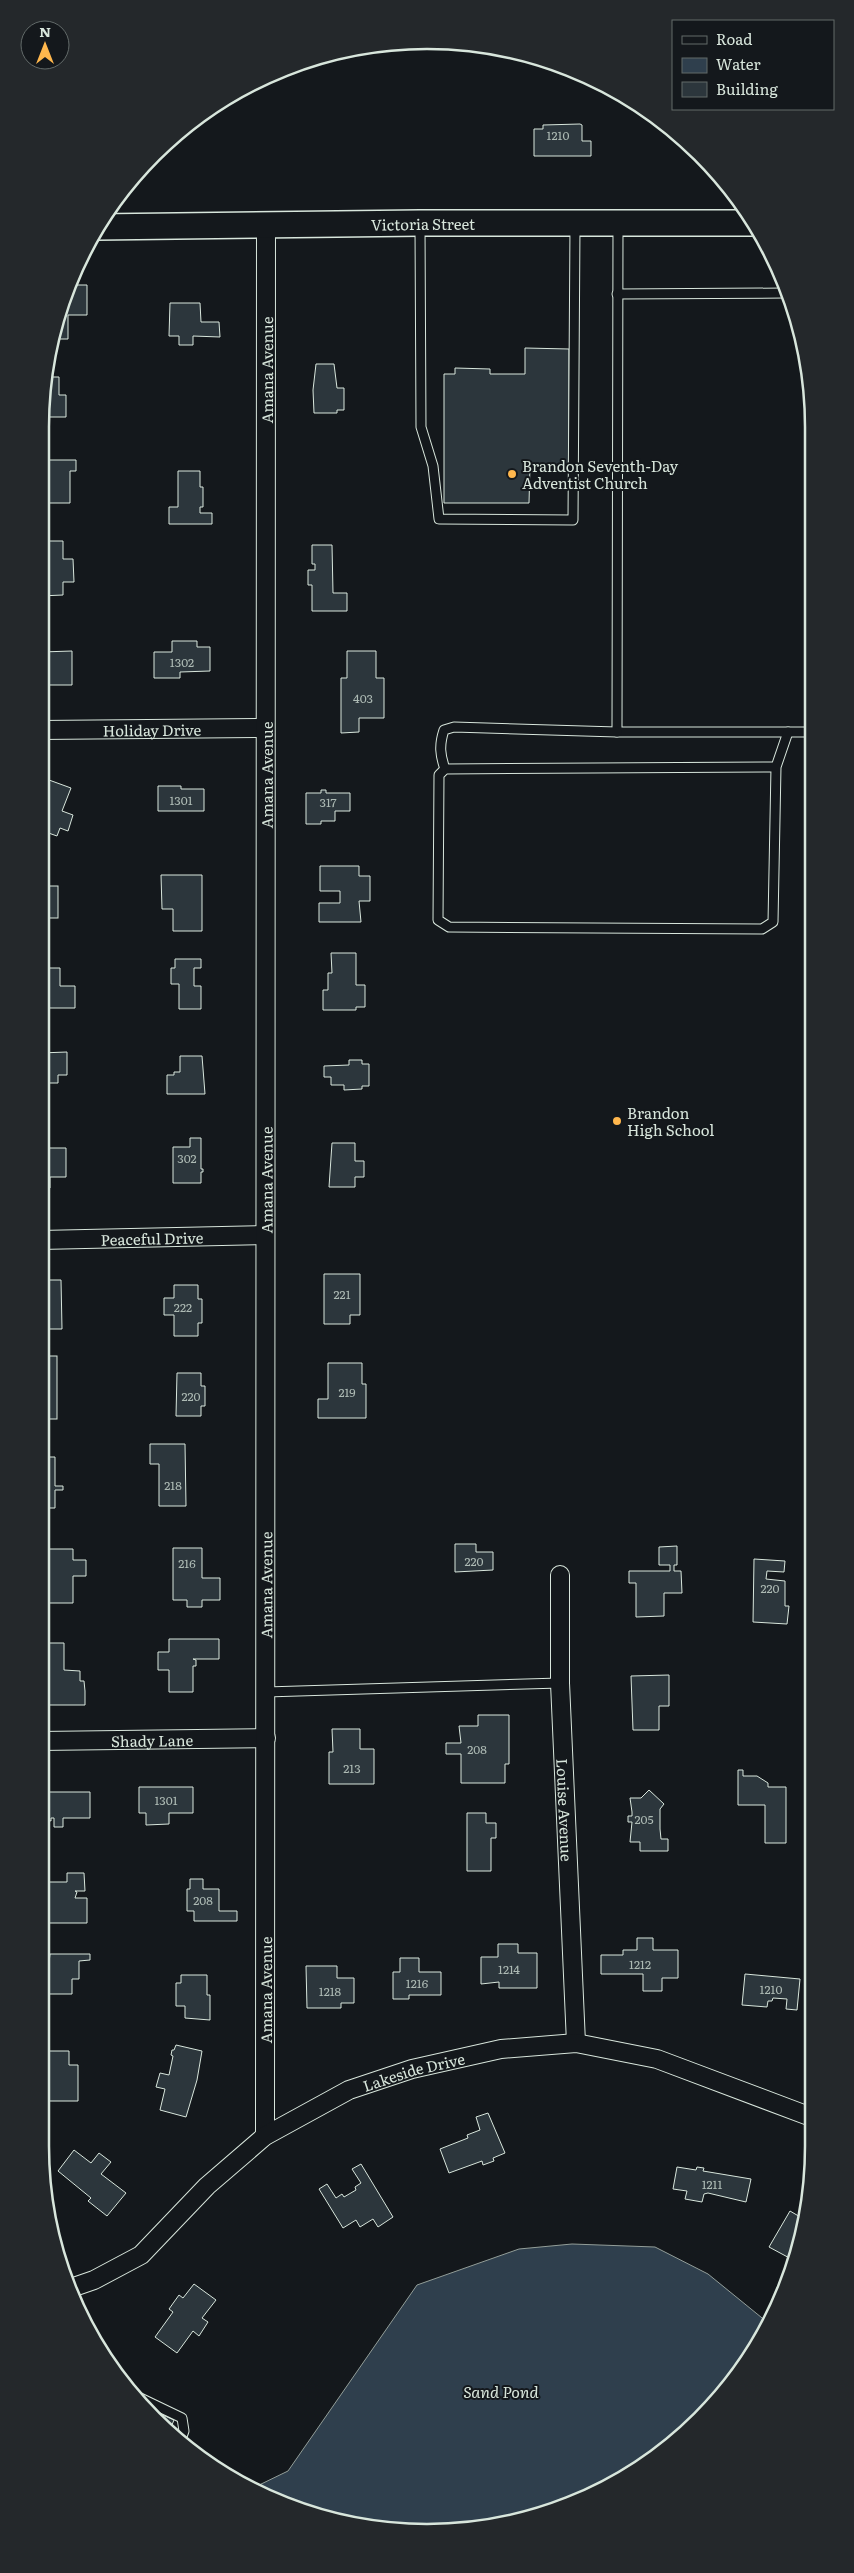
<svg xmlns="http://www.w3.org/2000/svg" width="854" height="2573" font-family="Literata,serif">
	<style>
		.water { fill: #2f3f4d; stroke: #939e99 }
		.building { fill: #2c363c; stroke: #d8e6dc }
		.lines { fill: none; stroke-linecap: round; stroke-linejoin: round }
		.lane-casing { stroke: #d8e6dc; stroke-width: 11 }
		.street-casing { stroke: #d8e6dc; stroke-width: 20 }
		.secondary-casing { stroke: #d8e6dc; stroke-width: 28 }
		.lane { stroke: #14181c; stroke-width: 9 }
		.street { stroke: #14181c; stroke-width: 18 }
		.secondary { stroke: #14181c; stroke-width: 25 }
		.poi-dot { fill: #ffb74d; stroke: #14181c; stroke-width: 2 }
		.labels { text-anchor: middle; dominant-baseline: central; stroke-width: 4; stroke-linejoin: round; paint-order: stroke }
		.number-label { font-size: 12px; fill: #adbab4 }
		.street-label { font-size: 15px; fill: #d8e6dc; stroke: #14181c }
		.poi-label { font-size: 15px; fill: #d8e6dc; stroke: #14181c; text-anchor: start }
		.water-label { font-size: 16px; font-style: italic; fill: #d8e6dc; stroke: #14181c }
		.rim { fill: none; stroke: #d8e6dc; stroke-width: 2.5 }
	</style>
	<rect width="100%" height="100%" fill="#14181c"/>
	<!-- water -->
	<polygon class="water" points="572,2244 655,2247 708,2274 767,2322 767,2326 749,2361 701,2419 642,2468 527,2520 452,2532 377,2530 253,2492 255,2487 288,2471 417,2285 519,2249"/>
	<!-- building -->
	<g class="building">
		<polygon points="580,124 582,125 582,141 591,141 591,156 534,156 534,129 543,129 543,125"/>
		<polygon points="68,285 87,285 87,315 68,315 68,339 51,339"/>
		<polygon points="170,303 200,303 201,322 219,322 220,337 193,336 193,345 179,345 179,336 169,336"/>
		<polygon points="525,348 569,349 569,466 530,466 529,503 444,503 444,374 455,374 455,368 490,369 490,374 525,374"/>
		<polygon points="316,364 334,364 337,388 344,388 344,410 337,410 337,413 314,413 313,390"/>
		<polygon points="45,377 59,377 59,395 66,395 66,417 48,417 48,406 42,406"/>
		<polygon points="47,460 76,460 76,471 70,471 70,503 47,503 47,492 40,492 40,471 47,471"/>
		<polygon points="178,471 200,471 200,487 203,487 203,507 200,507 200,513 212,513 212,524 169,524 169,507 178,507"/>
		<polygon points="40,541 63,541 63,559 73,559 74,582 63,582 63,595 40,596"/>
		<polygon points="312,545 332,545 333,593 347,593 347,611 312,611 312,585 308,585 308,570 315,570 315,564 312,564"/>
		<polygon points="172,641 197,641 197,647 210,647 210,671 180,672 180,678 154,678 154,652 172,652"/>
		<polygon points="40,642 41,652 72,651 72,685 48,685 48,694 40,694"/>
		<polygon points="347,651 376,651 376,678 384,678 384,718 359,718 359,732 341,733 341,678 347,678"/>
		<polygon points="49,780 71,788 62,811 73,815 68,831 60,828 57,836 40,830 40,816 44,805 41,803"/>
		<polygon points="158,786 181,786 181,789 204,789 204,811 158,811"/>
		<polygon points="321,790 326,790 326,793 350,793 350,811 335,811 335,821 321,821 321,824 306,824 306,793 321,793"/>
		<polygon points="320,866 359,866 359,876 370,876 370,901 359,901 361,922 319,922 319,903 340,903 340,891 320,891"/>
		<polygon points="161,875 202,875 202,931 173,931 173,909 162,909"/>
		<rect x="40" y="886" width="18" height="32"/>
		<polygon points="331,953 356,953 356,985 365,985 365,1007 356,1007 356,1010 323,1010 323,990 328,990 328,973 332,973"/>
		<polygon points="175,959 201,959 201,968 194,968 194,986 201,986 201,1009 179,1009 179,984 171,984 171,968 175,968"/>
		<polygon points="40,968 60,968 60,986 75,986 75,1008 49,1008 49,997 40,997"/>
		<polygon points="67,1052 67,1075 58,1075 58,1083 45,1083 45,1091 40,1091 40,1053"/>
		<polygon points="180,1056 202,1056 205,1094 167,1094 167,1075 174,1075 174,1072 180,1072"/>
		<polygon points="349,1060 362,1060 362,1064 369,1064 369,1086 362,1086 362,1089 344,1090 344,1085 331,1085 331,1077 324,1077 324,1066 349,1065"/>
		<polygon points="190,1138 201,1138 201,1169 203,1169 203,1172 201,1172 201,1183 173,1183 173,1147 190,1147"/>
		<polygon points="332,1143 355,1143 355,1161 364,1161 364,1177 355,1177 355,1187 329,1187"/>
		<polygon points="40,1148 66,1148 66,1177 50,1177 50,1188 40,1188"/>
		<polygon points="324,1274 360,1274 360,1315 350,1315 350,1324 324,1324"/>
		<polygon points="40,1280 61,1280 62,1329 40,1329"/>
		<polygon points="174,1285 198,1285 198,1299 202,1299 202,1323 198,1323 198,1336 174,1336 174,1315 164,1315 164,1298 174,1298"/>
		<rect x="40" y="1356" width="17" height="63"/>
		<polygon points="328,1363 362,1363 362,1384 366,1384 366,1418 318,1418 318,1399 328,1399"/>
		<polygon points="177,1373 201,1373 201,1386 205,1386 205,1406 201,1406 201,1416 176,1416"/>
		<polygon points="150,1444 185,1444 186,1506 159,1506 159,1464 150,1464"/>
		<polygon points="40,1457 55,1457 55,1486 63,1486 63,1490 55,1490 55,1508 40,1508"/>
		<polygon points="455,1544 476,1544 476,1552 493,1552 493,1570 455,1572"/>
		<polygon points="677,1546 677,1565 674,1565 674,1571 681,1571 682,1593 664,1593 664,1616 636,1617 636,1583 629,1583 629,1571 670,1571 670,1565 659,1565 659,1547"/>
		<polygon points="173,1548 202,1548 202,1578 220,1578 220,1600 202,1600 202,1607 187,1607 187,1600 173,1600"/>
		<polygon points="49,1549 73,1549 73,1560 86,1560 86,1576 73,1576 73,1603 40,1603 40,1580 49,1580"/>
		<polygon points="754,1559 785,1561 784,1572 767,1571 766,1579 785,1581 785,1606 789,1606 787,1624 753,1622"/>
		<polygon points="169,1639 219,1639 219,1659 193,1659 196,1660 196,1666 193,1666 193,1692 169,1692 169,1670 158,1670 158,1652 169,1652"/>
		<polygon points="40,1643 64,1643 64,1670 80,1671 80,1681 84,1681 85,1691 85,1705 40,1705"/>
		<polygon points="669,1675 669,1706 659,1706 659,1730 633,1730 631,1676"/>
		<polygon points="478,1715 509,1715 509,1764 505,1764 505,1783 461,1783 461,1754 446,1754 446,1743 461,1743 459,1726 478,1726"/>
		<polygon points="332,1729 360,1729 360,1749 374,1749 374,1784 329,1784 329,1752 333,1752"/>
		<polygon points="738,1770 743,1770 743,1776 757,1776 768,1783 768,1787 786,1787 786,1843 765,1843 765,1805 738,1805"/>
		<polygon points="139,1787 193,1787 193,1813 169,1813 169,1824 146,1825 146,1813 139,1813"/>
		<polygon points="649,1790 664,1804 660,1809 660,1829 661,1839 668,1839 668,1851 640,1851 640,1842 630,1842 632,1822 628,1822 628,1816 632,1816 632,1812 630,1798 641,1798"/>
		<polygon points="40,1792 90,1792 90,1818 63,1818 63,1827 54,1827 54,1818 51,1818 51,1821 40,1818"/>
		<polygon points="467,1813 486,1813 486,1823 496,1823 496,1838 491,1838 491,1871 467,1871"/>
		<polygon points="67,1873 84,1873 85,1891 75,1891 77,1892 75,1898 87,1898 87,1923 48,1923 48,1912 45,1912 45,1905 40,1905 40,1882 67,1882"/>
		<polygon points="190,1879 203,1879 203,1889 219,1889 219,1911 237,1911 237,1921 194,1921 194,1911 187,1911 187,1889 190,1889"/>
		<polygon points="637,1938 653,1938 653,1950 678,1950 678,1978 662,1978 662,1991 643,1991 643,1974 601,1974 601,1955 623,1955 623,1950 637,1950"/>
		<polygon points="498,1944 518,1944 518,1953 537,1953 537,1988 499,1988 499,1982 481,1984 481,1957 498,1957"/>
		<polygon points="50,1954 90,1954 90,1960 79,1961 79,1979 72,1979 72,1994 40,1994 40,1980 47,1980"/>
		<polygon points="400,1958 419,1958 419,1972 441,1972 441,1995 409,1995 409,1999 393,1999 393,1972 400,1972"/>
		<polygon points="306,1966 337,1966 337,1978 354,1978 354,2003 341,2003 341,2008 307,2008"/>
		<polygon points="745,1974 800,1979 797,2010 786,2009 787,1999 773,1998 772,2001 768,2001 767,2007 742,2005"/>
		<polygon points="181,1975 207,1975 207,1995 210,1995 210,2020 185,2018 185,2006 176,2006 176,1983 181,1983"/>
		<polygon points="176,2045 202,2051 197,2080 186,2117 160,2110 165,2089 156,2087 160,2073 169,2075 173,2056 171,2055 172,2050 174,2050"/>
		<polygon points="45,2051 69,2051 69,2065 78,2065 78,2101 45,2101 45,2091 41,2091 41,2075 45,2075"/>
		<polygon points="488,2113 505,2153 493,2158 494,2161 483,2165 482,2161 449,2173 440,2149 468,2138 467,2135 480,2130 476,2117"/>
		<polygon points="74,2150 91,2163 99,2153 111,2162 101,2174 126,2193 107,2216 88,2201 91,2198 58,2171"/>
		<polygon points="361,2164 393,2217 378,2227 373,2219 360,2227 356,2220 343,2228 319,2189 327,2184 336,2198 342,2194 344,2197 356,2190 355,2187 361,2183 352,2169"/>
		<polygon points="677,2167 696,2170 697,2167 704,2168 703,2171 751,2179 746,2202 708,2193 704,2194 702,2202 685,2199 687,2191 673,2189"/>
		<polygon points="790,2211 807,2221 795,2261 769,2247"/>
		<polygon points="194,2284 216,2300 202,2318 208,2322 199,2336 193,2331 177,2353 155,2337 173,2312 169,2309 179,2295 183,2298"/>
		<polygon points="140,2405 174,2420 169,2432"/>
	</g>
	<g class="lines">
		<!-- lane casing -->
		<g class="lane-casing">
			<g id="lane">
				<polyline points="420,225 421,427 433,466 439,519 573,520 575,226"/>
				<polyline points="618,226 617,732 811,732"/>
				<polyline points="617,294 785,293"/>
				<polyline points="776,767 445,769 439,775 438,920 449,927 762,929 773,922 776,767 788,732"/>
				<path d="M445,769c-5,-14 -6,-24 -1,-39l10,-3 163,5"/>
				<polyline points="266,1692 560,1683"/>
				<polyline points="132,2394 182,2418 184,2431 180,2442"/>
			</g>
		</g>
		<!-- street casing -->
		<g class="street-casing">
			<g id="street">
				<path id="s1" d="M40,730l225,-2"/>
				<path id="s2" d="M40,1240l224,-5"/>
				<path id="s3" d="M560,1575v108l16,360"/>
				<path id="s4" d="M40,1741l226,-3"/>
				<path id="s5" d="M265,2136l1,-1912"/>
				<path id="s6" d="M68,2289l26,-9 47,-25 66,-69 58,-50 84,-46 63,-21 89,-20 75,-6 81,16 157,59"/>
			</g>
		</g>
		<!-- secondary casing -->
		<g class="secondary-casing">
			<g id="secondary">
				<path id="s7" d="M97,227l323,-4h331"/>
			</g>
		</g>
		<!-- lane -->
		<use href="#lane" class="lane"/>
		<!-- street -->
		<use href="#street" class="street"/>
		<!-- secondary -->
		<use href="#secondary" class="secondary"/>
	</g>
	<!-- markers -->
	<g class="poi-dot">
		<circle cx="512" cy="474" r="5"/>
		<circle cx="617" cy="1121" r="5"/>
	</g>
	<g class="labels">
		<!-- number labels -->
		<g class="number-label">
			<text x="558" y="135">1210</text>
			<text x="182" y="662">1302</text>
			<text x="363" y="698">403</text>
			<text x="181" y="800">1301</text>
			<text x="328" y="802">317</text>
			<text x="187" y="1158">302</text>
			<text x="342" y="1294">221</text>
			<text x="183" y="1307">222</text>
			<text x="347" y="1392">219</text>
			<text x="191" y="1396">220</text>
			<text x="173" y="1485">218</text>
			<text x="474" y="1561">220</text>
			<text x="187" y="1563">216</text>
			<text x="770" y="1588">220</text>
			<text x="477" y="1749">208</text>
			<text x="352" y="1768">213</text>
			<text x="166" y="1800">1301</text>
			<text x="644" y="1819">205</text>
			<text x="203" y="1900">208</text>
			<text x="640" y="1964">1212</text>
			<text x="509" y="1969">1214</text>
			<text x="417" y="1983">1216</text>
			<text x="771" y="1989">1210</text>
			<text x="330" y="1991">1218</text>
			<text x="712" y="2184">1211</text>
		</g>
		<!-- street labels -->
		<g class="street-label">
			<text stroke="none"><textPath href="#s7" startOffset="326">Victoria Street</textPath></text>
			<text stroke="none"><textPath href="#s5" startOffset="1766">Amana Avenue</textPath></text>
			<text stroke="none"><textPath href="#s1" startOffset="112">Holiday Drive</textPath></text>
			<text stroke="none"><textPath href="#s5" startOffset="1361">Amana Avenue</textPath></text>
			<text stroke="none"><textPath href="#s5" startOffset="956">Amana Avenue</textPath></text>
			<text stroke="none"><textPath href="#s2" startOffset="112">Peaceful Drive</textPath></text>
			<text stroke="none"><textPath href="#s5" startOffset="551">Amana Avenue</textPath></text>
			<text stroke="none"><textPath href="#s4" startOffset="112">Shady Lane</textPath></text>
			<text stroke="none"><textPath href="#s3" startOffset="235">Louise Avenue</textPath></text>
			<text stroke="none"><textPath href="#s5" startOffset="146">Amana Avenue</textPath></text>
			<text stroke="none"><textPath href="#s6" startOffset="416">Lakeside Drive</textPath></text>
		</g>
		<!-- poi labels -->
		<g class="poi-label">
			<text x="522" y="465">Brandon Seventh-Day<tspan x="522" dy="17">Adventist Church</tspan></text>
			<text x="627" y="1112">Brandon<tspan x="627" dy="17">High School</tspan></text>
		</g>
		<!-- water labels -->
		<g class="water-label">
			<text x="501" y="2391">Sand Pond</text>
		</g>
	</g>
	<!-- crop -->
	<path d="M0 0H854V2573H0ZM427 49H427A378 378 0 0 1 805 427V2146A378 378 0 0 1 427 2524H427A378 378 0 0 1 49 2146V427A378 378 0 0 1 427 49Z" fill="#24282b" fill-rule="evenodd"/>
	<path class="rim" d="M427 49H427A378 378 0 0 1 805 427V2146A378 378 0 0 1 427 2524H427A378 378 0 0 1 49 2146V427A378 378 0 0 1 427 49Z"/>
	<!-- legend -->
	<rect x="672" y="20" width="162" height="90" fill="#14181c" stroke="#626a69"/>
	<rect x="682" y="36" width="25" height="8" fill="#14181c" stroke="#626a69"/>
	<text x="716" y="45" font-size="15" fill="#d8e6dc">Road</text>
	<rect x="682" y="58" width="25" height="15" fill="#2f3f4d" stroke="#626a69"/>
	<text x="716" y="70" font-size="15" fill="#d8e6dc">Water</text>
	<rect x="682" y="82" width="25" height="15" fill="#2c363c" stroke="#626a69"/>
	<text x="716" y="95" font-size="15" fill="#d8e6dc">Building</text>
	<!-- north arrow -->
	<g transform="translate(45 45)"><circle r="24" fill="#14181c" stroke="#626a69"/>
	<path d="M0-4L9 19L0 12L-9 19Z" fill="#ffb74d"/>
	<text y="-8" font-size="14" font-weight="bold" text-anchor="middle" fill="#d8e6dc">N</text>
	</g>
</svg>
